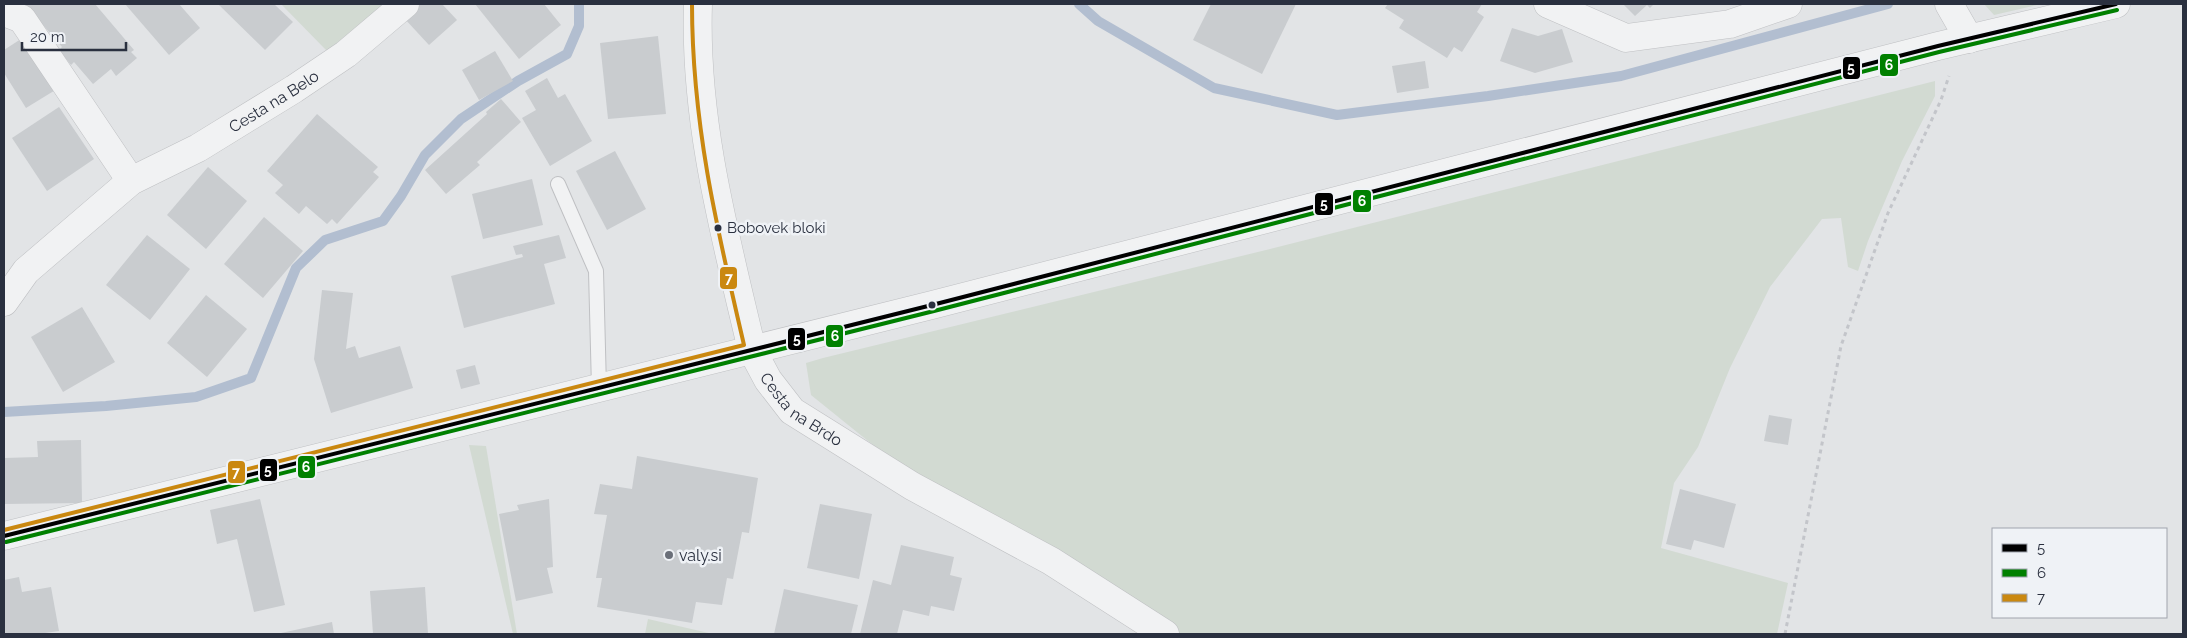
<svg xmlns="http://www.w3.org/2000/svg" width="2187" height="638" font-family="Raleway,sans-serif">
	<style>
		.green { fill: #d2dad2 }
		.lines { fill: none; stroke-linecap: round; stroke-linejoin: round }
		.stream { stroke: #b2bed0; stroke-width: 10 }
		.building { fill: #c9cccf }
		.service-casing { stroke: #bfc0c3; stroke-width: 16 }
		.minor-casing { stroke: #bfc0c3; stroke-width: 29 }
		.tertiary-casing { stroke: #bfc0c3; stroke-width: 29 }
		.path { stroke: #c3c5ca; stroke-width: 3; stroke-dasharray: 4 4; stroke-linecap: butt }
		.service { stroke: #f1f2f3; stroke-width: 14 }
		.minor { stroke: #f1f2f3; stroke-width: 28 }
		.tertiary { stroke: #f1f2f3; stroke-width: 28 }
		.bus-1-casing { stroke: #eff2f6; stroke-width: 8 }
		.bus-2-casing { stroke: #eff2f6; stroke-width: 8 }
		.bus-3-casing { stroke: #eff2f6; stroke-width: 8 }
		.bus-1 { stroke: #000; stroke-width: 4 }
		.bus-2 { stroke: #008000; stroke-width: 4 }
		.bus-3 { stroke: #ca8810; stroke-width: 4 }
		.bus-dot { fill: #2a303f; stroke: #eff2f6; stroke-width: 2 }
		.poi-dot { fill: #6a6f79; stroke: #eff2f6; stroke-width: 2 }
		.labels { text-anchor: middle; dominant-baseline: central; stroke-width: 5; stroke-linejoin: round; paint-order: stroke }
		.bus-label { font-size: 15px; fill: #2a303f; stroke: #eff2f6; text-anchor: start }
		.street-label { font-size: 16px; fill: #2a303f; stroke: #eff2f6 }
		.poi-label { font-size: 16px; fill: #2a303f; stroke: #eff2f6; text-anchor: start }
		.line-badge { stroke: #eff2f6; stroke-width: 2 }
		.badge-label { font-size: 14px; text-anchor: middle; font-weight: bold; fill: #fff }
	</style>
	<rect width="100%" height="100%" fill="#e2e4e6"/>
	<!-- green -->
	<g class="green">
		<polygon points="281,4 385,4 327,51"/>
		<polygon points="1984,4 2041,4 1994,15"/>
		<polygon points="1935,81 1935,96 1902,161 1868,241 1858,271 1848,267 1841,218 1822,219 1770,287 1730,368 1698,447 1674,483 1661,548 1788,583 1777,634 1176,634 918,478 868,441 811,395 806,363 823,358 1266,250"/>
		<polygon points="469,445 486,446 517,634 513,634"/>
		<polygon points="648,619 713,634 645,634"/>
	</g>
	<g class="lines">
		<!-- stream -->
		<g class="stream">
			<polyline points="1079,4 1098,21 1214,88 1337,115 1488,96 1621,76 1888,4"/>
			<polyline points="4,412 106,406 196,397 251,378 296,268 325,240 383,221 401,196 425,155 461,119 518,81 567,54 579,26 579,4"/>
		</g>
	</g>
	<!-- building -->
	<g class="building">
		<polygon points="25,4 95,4 134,50 131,52 137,58 116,76 111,69 93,84 74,62 71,65 59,50 62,47"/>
		<polygon points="125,4 179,4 200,28 169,55"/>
		<polygon points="218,4 274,4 293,22 265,50"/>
		<polygon points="421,4 442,4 457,20 429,45 404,18"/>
		<polygon points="475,4 544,4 561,25 519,59"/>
		<polygon points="1211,4 1296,4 1262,74 1193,40"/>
		<polygon points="1388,4 1482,4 1477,12 1484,17 1462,52 1454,47 1447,58 1399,28 1404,20 1385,8"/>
		<polygon points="1623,4 1654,4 1650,8 1647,5 1635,16"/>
		<polygon points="1512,28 1538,36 1562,29 1573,62 1535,73 1500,61"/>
		<polygon points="658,36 666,114 608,119 600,43"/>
		<polygon points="24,37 57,89 26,108 4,73 4,50"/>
		<polygon points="495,51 513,81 479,100 462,70"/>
		<polygon points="1425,61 1429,88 1397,93 1392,66"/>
		<polygon points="547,78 558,98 565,94 592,141 550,166 522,118 536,110 525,91"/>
		<polygon points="501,99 521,122 477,162 480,165 446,194 425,170 487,114 486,112"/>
		<polygon points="59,107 94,159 47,191 12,138"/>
		<polygon points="317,114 378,167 373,172 379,177 337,224 332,219 327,224 306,206 299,214 275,193 283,185 267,171"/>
		<polygon points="615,151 646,209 607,230 576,171"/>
		<polygon points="208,167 247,201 206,249 167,215"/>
		<polygon points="532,179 543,225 483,239 472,194"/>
		<polygon points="264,217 303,251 263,298 224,264"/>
		<polygon points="147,235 190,269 150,320 106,285"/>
		<polygon points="559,235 566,258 544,264 555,304 464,328 451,276 523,257 522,254 516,255 513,246"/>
		<polygon points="322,290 353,293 346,349 355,346 359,358 400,346 413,388 331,413 314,359"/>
		<polygon points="206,295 247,329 207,377 167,343"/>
		<polygon points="82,307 115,362 63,392 31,337"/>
		<polygon points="475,365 480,384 461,389 456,370"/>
		<polygon points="1769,415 1792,419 1788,445 1764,441"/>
		<polygon points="81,440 82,503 4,504 4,458 38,457 37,441"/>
		<polygon points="637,456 758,478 749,533 742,532 733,579 727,578 722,605 696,602 692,623 597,607 602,578 596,578 607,515 594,514 600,484 632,489"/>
		<polygon points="1680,489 1736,504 1724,548 1694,540 1691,550 1666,544"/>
		<polygon points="260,499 285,605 254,612 237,539 217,544 210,510"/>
		<polygon points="549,499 553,567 547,568 553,593 516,601 499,514 519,510 517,505"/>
		<polygon points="820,504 872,514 859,579 807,568"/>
		<polygon points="901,545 954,557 950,575 962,578 954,611 931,606 929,616 903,610 897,634 860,634 873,580 891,585"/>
		<polygon points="19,577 22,592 51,587 59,631 38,634 4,634 4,580"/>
		<polygon points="425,587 428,634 373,634 370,591"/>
		<polygon points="784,589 858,605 851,634 774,634"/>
		<polygon points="332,622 334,634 281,634 281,633"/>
	</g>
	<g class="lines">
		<!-- service casing -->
		<g class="service-casing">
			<polyline id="service" points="558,184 596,271 599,388"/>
		</g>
		<!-- minor casing -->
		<g class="minor-casing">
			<g id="minor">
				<polyline points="1548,4 1626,38 1730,24 1788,4"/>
				<polyline points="1949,4 1969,39"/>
				<polyline points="4,12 22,19 131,181"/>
				<path id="s1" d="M4,302l22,-31 105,-90 67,-33 96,-59 52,-35 59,-50"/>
				<path id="s2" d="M752,350l16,30 24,31 120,75 139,75 114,73"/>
			</g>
		</g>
		<!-- tertiary casing -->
		<g class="tertiary-casing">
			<g id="tertiary">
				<path d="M698,4c-4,118 27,231 54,346"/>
				<polyline points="4,536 932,305 1938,46 2116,4"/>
			</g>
		</g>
		<!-- path -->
		<polyline class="path" points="1785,634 1841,346 1888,213 1941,100 1949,76"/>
		<!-- service -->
		<use href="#service" class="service"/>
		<!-- minor -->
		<use href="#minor" class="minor"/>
		<!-- tertiary -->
		<use href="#tertiary" class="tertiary"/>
		<!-- bus-1 casing -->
		<g class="bus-1-casing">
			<polyline id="bus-1" points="4,536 932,305 1938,46 2116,4"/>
		</g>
		<!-- bus-2 casing -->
		<g class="bus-2-casing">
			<polyline id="bus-2" points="6,542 934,311 1939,52 2117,10"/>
		</g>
		<!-- bus-3 casing -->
		<g class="bus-3-casing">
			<path id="bus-3" d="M4,530l740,-185c-27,-116 -52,-221 -52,-341"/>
		</g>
		<!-- bus-1 -->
		<use href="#bus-1" class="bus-1"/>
		<!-- bus-2 -->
		<use href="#bus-2" class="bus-2"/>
		<!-- bus-3 -->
		<use href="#bus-3" class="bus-3"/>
	</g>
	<!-- markers -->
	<g class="bus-dot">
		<circle cx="718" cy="228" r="4.5"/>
		<circle cx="932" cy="305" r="4.5"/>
	</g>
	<circle class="poi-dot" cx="669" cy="555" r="5"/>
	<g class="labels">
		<!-- bus labels -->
		<g class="bus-label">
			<text x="727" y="228">Bobovek bloki</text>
		</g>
		<!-- street labels -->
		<g class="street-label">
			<text stroke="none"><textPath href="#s1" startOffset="340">Cesta na Belo</textPath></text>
			<text stroke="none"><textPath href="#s2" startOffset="79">Cesta na Brdo</textPath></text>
		</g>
		<!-- poi labels -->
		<g class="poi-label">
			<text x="679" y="555">valy.si</text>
		</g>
	</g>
	<g class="line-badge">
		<rect x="1879" y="53" width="20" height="24" rx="5" fill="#008000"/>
		<rect x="1842" y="56" width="19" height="24" rx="5" fill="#000"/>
		<rect x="1352" y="189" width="20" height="24" rx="5" fill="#008000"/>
		<rect x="1314" y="192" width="20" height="24" rx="5" fill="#000"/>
		<rect x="719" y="266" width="19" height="24" rx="5" fill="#ca8810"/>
		<rect x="825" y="324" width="19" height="24" rx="5" fill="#008000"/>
		<rect x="787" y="327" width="19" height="24" rx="5" fill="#000"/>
		<rect x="297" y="455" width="19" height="24" rx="5" fill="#008000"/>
		<rect x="259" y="458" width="19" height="24" rx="5" fill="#000"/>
		<rect x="227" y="460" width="19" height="24" rx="5" fill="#ca8810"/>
	</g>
	<g class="badge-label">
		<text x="1889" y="70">6</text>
		<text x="1851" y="73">5</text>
		<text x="1362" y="206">6</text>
		<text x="1324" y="209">5</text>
		<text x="729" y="283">7</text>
		<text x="835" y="341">6</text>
		<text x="797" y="344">5</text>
		<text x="306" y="472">6</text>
		<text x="268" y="475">5</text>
		<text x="236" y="477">7</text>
	</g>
	<!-- border -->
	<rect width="2187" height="638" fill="none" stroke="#2a303f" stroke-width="10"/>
	<!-- legend -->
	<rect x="1992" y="528" width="175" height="90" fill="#eff2f6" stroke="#a0a4ad"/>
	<rect x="2002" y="544" width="25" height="8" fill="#000000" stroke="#a0a4ad"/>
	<text x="2037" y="553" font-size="15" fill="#2a303f">5</text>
	<rect x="2002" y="569" width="25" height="8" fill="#008000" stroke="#a0a4ad"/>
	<text x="2037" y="578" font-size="15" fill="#2a303f">6</text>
	<rect x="2002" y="594" width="25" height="8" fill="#ca8810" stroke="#a0a4ad"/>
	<text x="2037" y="603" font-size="15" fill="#2a303f">7</text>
	<!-- scale -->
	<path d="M22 42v8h104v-8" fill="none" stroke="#2a303f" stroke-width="2.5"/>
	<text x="30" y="42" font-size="15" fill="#2a303f" stroke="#eff2f6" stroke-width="4" paint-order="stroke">20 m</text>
</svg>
